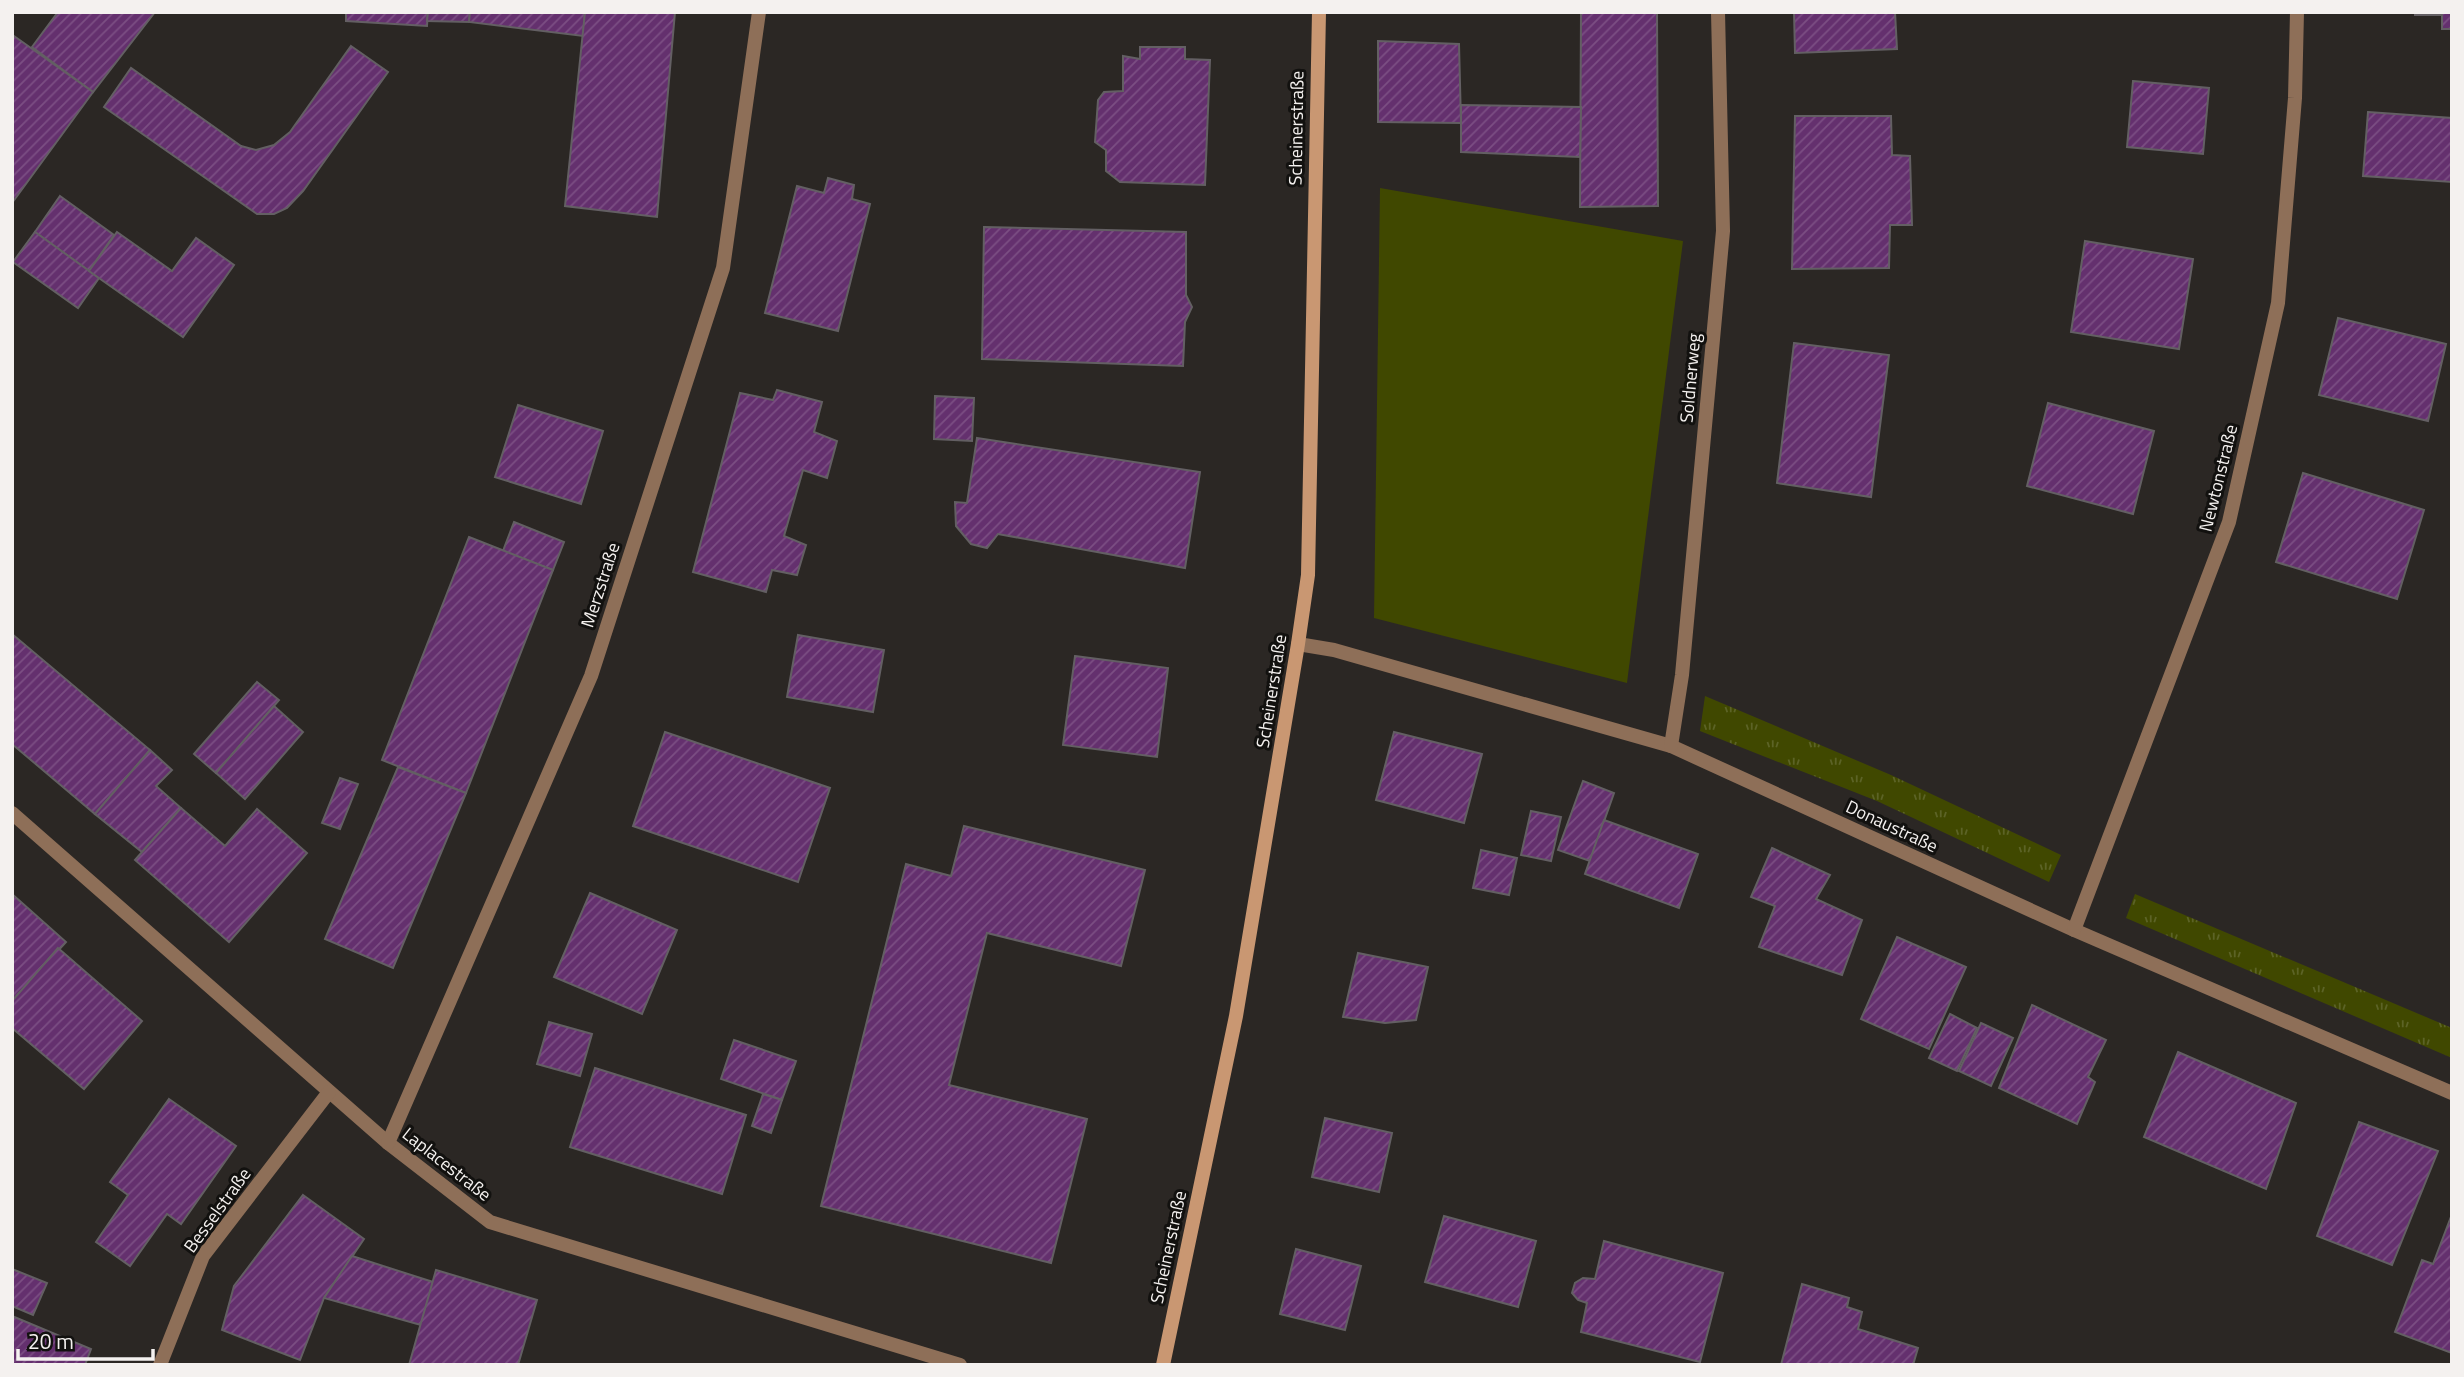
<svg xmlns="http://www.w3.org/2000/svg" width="2464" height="1377" font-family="'Titillium Web',sans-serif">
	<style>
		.grass { fill: url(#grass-tufts) }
		.green { fill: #404800 }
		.building { fill: url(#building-hatch); stroke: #635f63; stroke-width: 2 }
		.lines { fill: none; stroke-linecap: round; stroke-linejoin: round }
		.street { stroke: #8e6f58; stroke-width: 14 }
		.secondary { stroke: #c99772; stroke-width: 14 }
		.labels { text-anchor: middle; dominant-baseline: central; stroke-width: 6; stroke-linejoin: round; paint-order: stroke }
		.street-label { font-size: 18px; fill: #f4f1ef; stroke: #12110f }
	</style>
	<defs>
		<pattern id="grass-tufts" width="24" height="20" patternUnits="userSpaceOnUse" patternTransform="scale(1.75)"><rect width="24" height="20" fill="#404800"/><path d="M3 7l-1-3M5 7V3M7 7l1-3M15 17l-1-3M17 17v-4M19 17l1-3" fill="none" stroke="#5c6326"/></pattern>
		<pattern id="building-hatch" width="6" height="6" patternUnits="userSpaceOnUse" patternTransform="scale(1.75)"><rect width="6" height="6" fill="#64306e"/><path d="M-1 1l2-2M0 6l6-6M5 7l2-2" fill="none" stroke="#7b4e83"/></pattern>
	</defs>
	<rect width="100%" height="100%" fill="#2b2724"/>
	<!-- grass -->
	<g class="grass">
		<polygon points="1705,696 1891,775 2061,855 2049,882 1877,801 1700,731"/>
		<polygon points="2135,894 2452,1028 2452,1058 2126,918"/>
	</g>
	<!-- green -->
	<polygon class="green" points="1380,188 1683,241 1627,683 1374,618"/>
	<!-- building -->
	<g class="building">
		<polygon points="58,12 155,12 93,92 32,47"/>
		<polygon points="346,12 428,12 427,26 346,21"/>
		<polygon points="428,12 470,12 469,22 427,21"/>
		<polygon points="470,12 585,12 583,36 469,22"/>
		<polygon points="585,12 675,12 657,217 565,206"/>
		<polygon points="1581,12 1657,12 1658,206 1580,207"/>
		<polygon points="1794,12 1895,12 1897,49 1795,53"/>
		<polygon points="2415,12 2452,12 2452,29 2442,29 2442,15 2415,15"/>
		<polygon points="14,36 93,92 12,203 12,38"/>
		<polygon points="1378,41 1459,44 1461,123 1378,122"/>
		<polygon points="351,46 388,72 303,191 287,208 274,214 257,214 104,107 131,68 241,146 256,150 274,145 290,132"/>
		<polygon points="1140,47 1185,47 1185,59 1210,60 1205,185 1120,182 1106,171 1106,150 1095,142 1098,100 1104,92 1123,91 1123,56 1140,59"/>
		<polygon points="2133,81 2209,88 2203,154 2127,147"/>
		<polygon points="1461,105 1581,107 1580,157 1461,152"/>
		<polygon points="2368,112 2452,118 2452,182 2363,176"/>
		<polygon points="1795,116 1891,116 1892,155 1910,156 1912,225 1890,225 1889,268 1792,269"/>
		<polygon points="828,178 854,185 852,199 870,204 838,331 765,313 797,186 824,193"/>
		<polygon points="60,196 114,235 89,271 35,232"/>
		<polygon points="984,227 1186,232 1186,295 1192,307 1185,322 1183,366 982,359"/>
		<polygon points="35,232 99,278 78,308 13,262"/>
		<polygon points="117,232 172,271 196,238 234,265 183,337 89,271"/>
		<polygon points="2085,241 2193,259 2179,349 2071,332"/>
		<polygon points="2338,318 2446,344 2428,421 2319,395"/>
		<polygon points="1794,343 1889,355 1871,497 1777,483"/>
		<polygon points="777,390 822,402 814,432 837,441 827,478 803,470 784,536 806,545 797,575 772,570 766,592 693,572 740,393 773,400"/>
		<polygon points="935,396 974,398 972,441 934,439"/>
		<polygon points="2048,403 2154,431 2133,514 2027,486"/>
		<polygon points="518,405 603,431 581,504 495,477"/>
		<polygon points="977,438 1200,472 1185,568 998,534 987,548 971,544 956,526 955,502 967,503"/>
		<polygon points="2303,473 2424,510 2397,599 2276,562"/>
		<polygon points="514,522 564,542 553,570 503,551"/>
		<polygon points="469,537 553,570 466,793 382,760"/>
		<polygon points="12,634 150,750 95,814 12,744"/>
		<polygon points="798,635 884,650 873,712 787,697"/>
		<polygon points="1075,656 1168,668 1157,757 1063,745"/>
		<polygon points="257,682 279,700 216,773 194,754"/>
		<polygon points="274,706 303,732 245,799 216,773"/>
		<polygon points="665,732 830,788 798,882 633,826"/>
		<polygon points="1394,732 1482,754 1464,823 1376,800"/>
		<polygon points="150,750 172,770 156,786 181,808 142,852 95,814"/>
		<polygon points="398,767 466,793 393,968 325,939"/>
		<polygon points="340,778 358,784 340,829 322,823"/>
		<polygon points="1583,781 1614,793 1590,861 1558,850"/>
		<polygon points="181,808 225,846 257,809 307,853 229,942 135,860"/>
		<polygon points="1531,811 1561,817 1551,861 1521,855"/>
		<polygon points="1604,820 1698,854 1679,908 1585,874"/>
		<polygon points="964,826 1145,870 1121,966 987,933 949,1085 1087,1119 1051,1263 821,1206 906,864 951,876"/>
		<polygon points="1772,848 1830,875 1816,899 1862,920 1842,975 1759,947 1775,906 1751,897"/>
		<polygon points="1481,850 1517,858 1509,895 1473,888"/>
		<polygon points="590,893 677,930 642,1014 554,977"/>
		<polygon points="12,894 66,942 12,1001"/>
		<polygon points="1897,937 1966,967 1929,1049 1861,1019"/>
		<polygon points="58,948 142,1021 84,1089 12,1028 12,1001"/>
		<polygon points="1358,953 1428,967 1416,1020 1385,1023 1343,1017"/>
		<polygon points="2032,1005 2106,1040 2088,1077 2095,1082 2077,1124 1999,1088"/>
		<polygon points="1950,1014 1977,1028 1957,1071 1929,1058"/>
		<polygon points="549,1022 592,1034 580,1076 537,1064"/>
		<polygon points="1981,1023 2013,1038 1991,1086 1959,1071"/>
		<polygon points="734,1040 796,1061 782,1100 721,1079"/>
		<polygon points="2178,1052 2296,1103 2266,1189 2144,1137"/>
		<polygon points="595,1068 746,1115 722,1194 570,1147"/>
		<polygon points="763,1094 782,1100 771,1133 752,1126"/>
		<polygon points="169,1099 236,1146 181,1224 167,1214 130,1266 96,1242 128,1195 110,1182"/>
		<polygon points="1325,1118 1392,1133 1379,1192 1312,1177"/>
		<polygon points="2359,1122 2438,1151 2392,1265 2317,1236"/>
		<polygon points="303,1195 364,1239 324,1298 300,1360 222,1330 234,1286"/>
		<polygon points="2452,1214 2452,1353 2395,1332 2422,1260 2433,1264"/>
		<polygon points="1444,1216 1536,1241 1518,1307 1425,1282"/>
		<polygon points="1604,1241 1723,1273 1700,1362 1581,1332 1587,1303 1578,1300 1572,1293 1575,1283 1583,1278 1595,1279"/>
		<polygon points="1296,1249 1361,1266 1345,1330 1280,1314"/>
		<polygon points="352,1256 433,1282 421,1325 324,1298"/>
		<polygon points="12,1269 47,1283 33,1315 12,1306"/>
		<polygon points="436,1270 537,1300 518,1365 409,1365"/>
		<polygon points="1802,1284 1849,1298 1847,1307 1862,1312 1858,1329 1918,1348 1913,1365 1781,1365"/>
		<polygon points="12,1316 91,1349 85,1365 12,1365"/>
	</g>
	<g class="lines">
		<!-- street -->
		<g class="street">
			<polyline points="1298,644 1334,650 1671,746 2074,930 2452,1093"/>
			<polyline points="1671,746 1682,675 1723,231 1718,12"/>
			<polyline points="12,813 388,1143 490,1222 960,1365"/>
			<polyline points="2074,930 2229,522 2278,303 2295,98 2297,12"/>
			<polyline points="388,1143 591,676 723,268 759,12"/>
			<polyline points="160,1365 203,1256 329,1092"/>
		</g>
		<!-- secondary -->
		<polyline class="secondary" points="1163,1365 1236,1016 1298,644 1308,575 1319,12"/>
	</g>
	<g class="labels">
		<!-- street labels -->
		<g class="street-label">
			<text transform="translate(1296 128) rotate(-89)">Scheinerstraße</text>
			<text transform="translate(1690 378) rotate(-85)">Soldnerweg</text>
			<text transform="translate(2218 478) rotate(-76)">Newtonstraße</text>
			<text transform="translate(600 585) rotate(-72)">Merzstraße</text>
			<text transform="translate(1271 691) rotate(-81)">Scheinerstraße</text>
			<text transform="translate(1892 826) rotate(25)">Donaustraße</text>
			<text transform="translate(447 1164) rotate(38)">Laplacestraße</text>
			<text transform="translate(217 1210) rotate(-54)">Besselstraße</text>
			<text transform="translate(1168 1247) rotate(-78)">Scheinerstraße</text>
		</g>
	</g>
	<!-- border -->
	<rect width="2464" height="1377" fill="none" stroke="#f4f1ef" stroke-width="28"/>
	<!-- scale -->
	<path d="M18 1349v10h135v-10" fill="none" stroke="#f4f1ef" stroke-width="3.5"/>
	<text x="28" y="1349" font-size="21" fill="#f4f1ef" stroke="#12110f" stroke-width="5" paint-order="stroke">20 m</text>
</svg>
